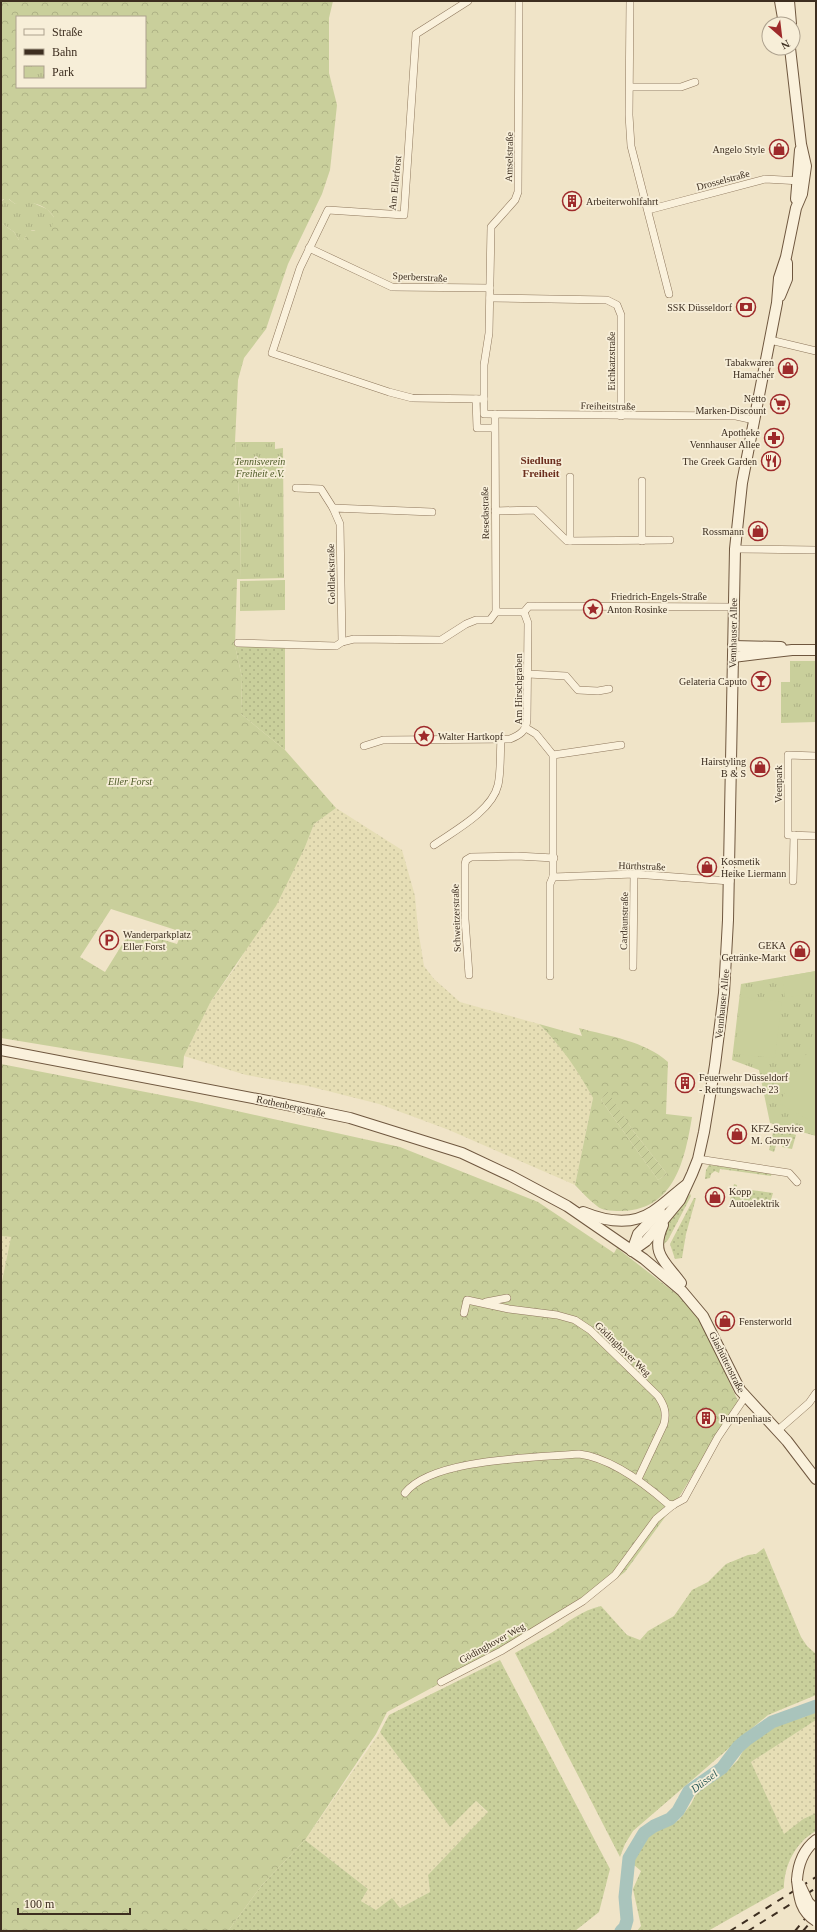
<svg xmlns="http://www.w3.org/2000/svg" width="817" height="1932" font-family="Georgia,serif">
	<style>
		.farmland { fill: url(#farmland-dots) }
		.grass { fill: url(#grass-dots) }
		.forest { fill: url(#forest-crowns); fill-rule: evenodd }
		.park { fill: url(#park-tufts) }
		.garden { fill: url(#garden-furrows) }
		.pitch { fill: #c9cf9b }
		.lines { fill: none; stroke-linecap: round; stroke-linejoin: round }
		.river { stroke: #a9c4bc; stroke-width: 13 }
		.street-casing { stroke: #8d765c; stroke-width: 8 }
		.secondary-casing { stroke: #6f573f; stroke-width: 12 }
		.street { stroke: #faf1dc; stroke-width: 7 }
		.secondary { stroke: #faf1dc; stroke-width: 10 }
		.rail { stroke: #3d2e20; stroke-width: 2; stroke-dasharray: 7 7; stroke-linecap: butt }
		.secondary-bridge-casing { stroke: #6f573f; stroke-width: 12; stroke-linecap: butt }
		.secondary-bridge { stroke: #faf1dc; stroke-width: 10 }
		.labels { text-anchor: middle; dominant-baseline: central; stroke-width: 3.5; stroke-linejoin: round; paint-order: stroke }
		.poi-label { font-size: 10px; fill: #3d2e20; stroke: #f7eed8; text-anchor: end }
		.street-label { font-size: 10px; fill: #3d2e20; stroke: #f7eed8 }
		.park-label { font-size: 10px; font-style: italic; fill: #4d5a26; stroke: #f7eed8 }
		.neighbourhood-label { font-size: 11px; font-weight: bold; fill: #6b2e1e; stroke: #f7eed8 }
		.water-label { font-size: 11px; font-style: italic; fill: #2f5d5a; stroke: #f7eed8 }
	</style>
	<defs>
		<pattern id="farmland-dots" width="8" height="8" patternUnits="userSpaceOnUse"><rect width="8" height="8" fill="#e6deb5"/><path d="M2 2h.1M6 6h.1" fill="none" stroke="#c6bf9b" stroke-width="1.8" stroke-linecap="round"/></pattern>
		<pattern id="grass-dots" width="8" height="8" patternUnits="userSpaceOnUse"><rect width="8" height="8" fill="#c9cf9b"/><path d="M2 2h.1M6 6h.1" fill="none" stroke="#aeb285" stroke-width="1.8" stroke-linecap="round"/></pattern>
		<pattern id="forest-crowns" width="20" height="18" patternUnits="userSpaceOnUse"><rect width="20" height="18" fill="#c9cf9b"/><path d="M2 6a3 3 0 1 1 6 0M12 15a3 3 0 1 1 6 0" fill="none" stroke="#aeb285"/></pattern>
		<pattern id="park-tufts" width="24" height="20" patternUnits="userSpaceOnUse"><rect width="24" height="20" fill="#c9cf9b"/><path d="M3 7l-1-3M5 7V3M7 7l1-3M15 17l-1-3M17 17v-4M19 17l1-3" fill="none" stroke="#aeb285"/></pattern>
		<pattern id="garden-furrows" width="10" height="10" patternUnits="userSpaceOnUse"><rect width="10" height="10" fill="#c9cf9b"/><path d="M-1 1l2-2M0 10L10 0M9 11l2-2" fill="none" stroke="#aeb285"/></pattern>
	</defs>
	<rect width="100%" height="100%" fill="#f0e4c8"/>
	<!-- farmland -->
	<g class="farmland">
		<polygon points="336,808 402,850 415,896 418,929 424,966 434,979 460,1002 539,1024 560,1045 576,1067 593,1098 575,1185 449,1130 379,1104 308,1086 246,1075 184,1056 211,1001 237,965 305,847 314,824"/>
		<polygon points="1,1236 11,1237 1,1286"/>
		<polygon points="816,1720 816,1813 803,1819 784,1835 751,1762"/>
		<polygon points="380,1732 450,1827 476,1801 488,1813 428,1875 430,1892 400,1908 376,1910 361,1901 368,1889 305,1840"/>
	</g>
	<!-- grass -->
	<g class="grass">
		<polygon points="235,646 285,646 285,750 241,714 242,677"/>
		<polygon points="774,1128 796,1135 792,1149 782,1147 783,1143 777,1142 774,1152 769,1150"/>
		<polygon points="709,1165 772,1172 771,1176 720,1169 719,1173 715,1171 711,1174 710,1178 705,1179 706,1170"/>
		<polygon points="734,1184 737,1185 737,1188 773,1193 770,1203 767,1205 730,1200"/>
		<polygon points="690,1194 691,1196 668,1240 663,1245 661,1239 667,1223"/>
		<polygon points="694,1198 696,1198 686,1234 682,1258 675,1259 670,1244"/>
		<path d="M764,1548l37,89 6,9 9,8v41l-48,20 -18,15 -117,101 -8,13 -5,13 -105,-204c12,-7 24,-13 36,-20 16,-10 31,-23 50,-27l26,29 13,5 8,-9 26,-15 18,-26 16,-8 18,-18 22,-9 8,-1z"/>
		<polygon points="500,1660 610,1869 599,1912 575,1931 228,1931 262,1885 305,1840 368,1889 361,1901 376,1910 392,1898 400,1908 430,1892 428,1875 488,1812 476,1801 450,1827 380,1732 389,1715"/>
		<path d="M816,1712v8l-65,42 33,72 19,-15 13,-6v18c-20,11 -32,34 -32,57l-76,43h-71l4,-5 -8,-37 8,-18 -7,-6 -1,-8 15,-21 31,-16 12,-16 6,-12 27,-18 14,-14 6,-11 20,-16 19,-10 21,-6z"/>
	</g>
	<!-- forest -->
	<g class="forest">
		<path d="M1,1h332l-4,17v55l8,32 -7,65 -8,24 -34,70 -22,65 -22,29 -6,22 -3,62 5,66 1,71h-4l-2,67 7,31 -1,37 44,36 51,58 -22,16 -9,23 -29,59 -65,95 -27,55 -1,12 -182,-30v-815l13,9 5,8h5l4,-9h9l17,-14c-9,-13 -24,-17 -39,-13l-6,-5h-6l-2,3zM17,17h128v70h-128zM111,909l71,23 -5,12 -37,-11 -12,2 -23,37 -25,-15z"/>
		<path d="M539,1024l43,12 -3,-8c29,8 66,13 89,34l-2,52 26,3c-7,42 -17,92 -69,94 -7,0 -21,0 -26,-5 -8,-6 -15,-14 -22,-21l18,-87c-16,-29 -31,-51 -54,-74zM607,1092l27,40 33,42 -9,6 -57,-80z"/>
		<polygon points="1,1064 192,1101 400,1147 538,1202 614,1253 617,1248 683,1299 701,1321 738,1401 676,1502 625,1572 570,1613 387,1712 376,1734 305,1840 262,1885 228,1931 1,1931 1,1286 11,1237 1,1236"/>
	</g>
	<!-- park -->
	<g class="park">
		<path d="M6,197l9,7 9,-5 23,10 7,8 -3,14 -4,3c-13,-2 -16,-9 -23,6h-5l-5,-8 -13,-9v-21z"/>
		<polygon points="235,442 275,442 275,449 283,448 284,578 241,579 240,508"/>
		<polygon points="285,580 285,610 240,611 240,581"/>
		<polygon points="790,661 816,661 816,722 781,723 781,682 790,682"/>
		<polygon points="816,971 816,1136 770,1123 759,1070 732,1060 741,984"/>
	</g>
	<!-- garden -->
	<polygon class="garden" points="607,1091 634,1132 667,1174 658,1180 601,1100"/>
	<!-- pitch -->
	<g class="pitch">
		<polygon points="816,971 816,992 785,998 782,977"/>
		<polygon points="741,997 782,1002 775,1058 735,1054"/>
		<polygon points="816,1037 816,1124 779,1103"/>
	</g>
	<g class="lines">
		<!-- river -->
		<polyline class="river" points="621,1931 625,1927 627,1920 625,1897 629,1858 644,1833 654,1826 670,1819 678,1811 689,1791 722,1768 738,1747 746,1740 772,1722 816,1706"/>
		<!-- street casing -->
		<g class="street-casing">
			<g id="street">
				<polyline points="468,1 416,34 404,215 328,210 300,268 272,353 389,392 412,398 484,399 484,414 736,416 754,420"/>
				<polyline points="630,1 629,115 631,146 669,294"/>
				<polyline points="630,87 681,87 695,82"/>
				<polyline points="648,210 765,179 801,181"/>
				<polyline points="309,248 392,287 490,288"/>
				<polyline points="490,298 607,300 617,305 621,315 621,416"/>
				<polyline points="770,340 816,351"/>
				<polyline points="476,399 477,428 494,428"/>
				<polyline points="484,399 484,365 489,333 491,227 515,200 518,192 519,1"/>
				<polyline points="495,414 496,612"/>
				<polyline points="570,477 570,541"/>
				<polyline points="296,488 321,489 333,508"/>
				<polyline points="495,511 535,510 567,541 670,540"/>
				<polyline points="642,541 642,481"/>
				<polyline points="735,549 816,550"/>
				<polyline points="342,642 340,524 333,508 432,512"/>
				<polyline points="238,643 336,646 342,642 354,639 441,640 466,624 476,620 490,620 496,612 524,612 529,606 734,607"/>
				<polyline points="528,674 566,676 578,690 598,691 609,689"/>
				<polyline points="526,728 536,734 553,755 553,877 550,884 550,976"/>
				<path d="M364,746l19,-6 127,-1c10,-4 16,-8 17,-19l1,-97 -4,-11"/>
				<polyline points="553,755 621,745"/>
				<polyline points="816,756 788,755 788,835 816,836"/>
				<path d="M434,845c20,-14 58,-34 64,-60 3,-13 2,-32 3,-46"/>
				<polyline points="553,877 634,874 730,881"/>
				<polyline points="793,881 794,835"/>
				<polyline points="633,967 634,874"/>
				<polyline points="469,975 465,919 465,864 466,860 471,857 517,856 554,858"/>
				<polyline points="698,1159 789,1173 797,1182"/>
				<polyline points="486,1302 507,1298"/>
				<path d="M464,1313l3,-13 42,9 48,6 18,5 15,10 68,66c6,9 9,16 6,28l-26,55"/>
				<polyline points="777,1431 809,1403 816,1393"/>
				<path d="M405,1493c27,-35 131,-35 174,-39 32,4 65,29 89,50l5,1"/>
				<polyline points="441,1682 501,1651 583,1601 615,1575 656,1519 673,1505 684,1499 718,1437 745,1397"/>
			</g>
		</g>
		<!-- secondary casing -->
		<g class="secondary-casing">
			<g id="secondary">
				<polyline points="780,1 784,24"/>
				<polyline points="789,1 791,24"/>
				<polyline points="796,199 800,150"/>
				<polyline points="780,296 787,279 787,263"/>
				<polyline points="733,646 781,647"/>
				<polyline points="733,657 792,650 816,650"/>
				<polyline points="1,1050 273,1102 350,1118 462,1153 511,1176 567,1206 644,1259 682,1291 703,1316 740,1390 787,1441 816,1479"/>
				<path d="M583,1212c22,9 48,14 69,0 13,-8 23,-19 34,-27"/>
				<path d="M663,1225c-13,29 2,36 18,58"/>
				<polyline points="632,1251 646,1241 680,1200 692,1174 698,1159 704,1132 715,1065 724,993 728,920 735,549 742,483 777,303 779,278 786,257 796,208 802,194 806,166 801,144 790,48"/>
				<polyline points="632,1251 638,1234 660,1211"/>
				<path d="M797,1880c1,-16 6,-30 19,-40"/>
			</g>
		</g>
		<!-- street -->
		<use href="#street" class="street"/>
		<!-- secondary -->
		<use href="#secondary" class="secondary"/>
		<!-- rail -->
		<g class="rail">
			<polyline points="730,1931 816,1877"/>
			<polyline points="748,1931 816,1888"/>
			<polyline points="795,1931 816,1905"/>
			<polyline points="803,1931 816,1916"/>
		</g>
		<!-- secondary-bridge casing -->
		<g class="secondary-bridge-casing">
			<g id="secondary-bridge">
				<path d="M797,1880c2,17 3,31 19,41"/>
				<polyline points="800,1885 808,1902 816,1910"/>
			</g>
		</g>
		<!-- secondary-bridge -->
		<use href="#secondary-bridge" class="secondary-bridge"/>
	</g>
	<!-- icons -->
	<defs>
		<g id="shop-ring" transform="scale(1)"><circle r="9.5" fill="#f7eed8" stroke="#9e2a2b" stroke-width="1.5"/><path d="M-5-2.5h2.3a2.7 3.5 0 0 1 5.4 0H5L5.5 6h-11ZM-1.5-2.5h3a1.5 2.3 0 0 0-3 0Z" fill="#9e2a2b"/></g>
		<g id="building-ring" transform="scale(1)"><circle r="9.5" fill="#f7eed8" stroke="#9e2a2b" stroke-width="1.5"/><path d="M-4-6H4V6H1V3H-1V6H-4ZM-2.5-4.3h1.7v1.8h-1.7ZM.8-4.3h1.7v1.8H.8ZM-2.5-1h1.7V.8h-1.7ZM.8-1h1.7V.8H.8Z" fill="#9e2a2b"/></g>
		<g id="bank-ring" transform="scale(1)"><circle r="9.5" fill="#f7eed8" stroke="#9e2a2b" stroke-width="1.5"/><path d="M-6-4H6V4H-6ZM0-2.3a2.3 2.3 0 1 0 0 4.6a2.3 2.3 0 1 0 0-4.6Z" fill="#9e2a2b"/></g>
		<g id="supermarket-ring" transform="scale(1)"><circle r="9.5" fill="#f7eed8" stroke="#9e2a2b" stroke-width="1.5"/><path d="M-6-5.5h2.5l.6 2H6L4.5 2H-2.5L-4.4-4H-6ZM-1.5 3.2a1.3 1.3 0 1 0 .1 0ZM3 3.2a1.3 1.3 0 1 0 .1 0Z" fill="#9e2a2b"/></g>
		<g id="pharmacy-ring" transform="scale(1)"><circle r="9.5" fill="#f7eed8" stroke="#9e2a2b" stroke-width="1.5"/><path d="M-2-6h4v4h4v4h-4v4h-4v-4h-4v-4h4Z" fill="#9e2a2b"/></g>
		<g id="restaurant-ring" transform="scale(1)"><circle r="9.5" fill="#f7eed8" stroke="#9e2a2b" stroke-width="1.5"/><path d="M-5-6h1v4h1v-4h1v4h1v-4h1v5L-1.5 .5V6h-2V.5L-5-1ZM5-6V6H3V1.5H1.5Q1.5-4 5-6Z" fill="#9e2a2b"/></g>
		<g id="sight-ring" transform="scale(1)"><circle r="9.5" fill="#f7eed8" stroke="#9e2a2b" stroke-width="1.5"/><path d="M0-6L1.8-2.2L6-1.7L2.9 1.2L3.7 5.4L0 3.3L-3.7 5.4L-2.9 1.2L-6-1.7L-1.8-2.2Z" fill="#9e2a2b"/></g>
		<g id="bar-ring" transform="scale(1)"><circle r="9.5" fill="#f7eed8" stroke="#9e2a2b" stroke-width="1.5"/><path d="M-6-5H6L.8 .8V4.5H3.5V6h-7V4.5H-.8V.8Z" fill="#9e2a2b"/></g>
		<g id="parking-ring" transform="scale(1)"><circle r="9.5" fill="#f7eed8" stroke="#9e2a2b" stroke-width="1.5"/><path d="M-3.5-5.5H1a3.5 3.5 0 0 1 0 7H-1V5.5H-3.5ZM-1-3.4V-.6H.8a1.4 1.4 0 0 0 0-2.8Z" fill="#9e2a2b"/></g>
	</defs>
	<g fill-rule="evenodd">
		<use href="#shop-ring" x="779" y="149"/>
		<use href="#building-ring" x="572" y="201"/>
		<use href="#bank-ring" x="746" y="307"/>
		<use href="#shop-ring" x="788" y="368"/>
		<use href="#supermarket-ring" x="780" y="404"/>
		<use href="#pharmacy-ring" x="774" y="438"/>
		<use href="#restaurant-ring" x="771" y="461"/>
		<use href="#shop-ring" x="758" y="531"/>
		<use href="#sight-ring" x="593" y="609"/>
		<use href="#bar-ring" x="761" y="681"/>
		<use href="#sight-ring" x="424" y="736"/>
		<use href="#shop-ring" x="760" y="767"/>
		<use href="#shop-ring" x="707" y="867"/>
		<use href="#parking-ring" x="109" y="940"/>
		<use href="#shop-ring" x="800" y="951"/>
		<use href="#building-ring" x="685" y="1083"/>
		<use href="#shop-ring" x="737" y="1134"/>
		<use href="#shop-ring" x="715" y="1197"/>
		<use href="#shop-ring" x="725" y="1321"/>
		<use href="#building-ring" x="706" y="1418"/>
	</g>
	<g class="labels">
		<!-- poi labels -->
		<g class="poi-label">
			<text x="765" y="149">Angelo Style</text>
			<text x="586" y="201" text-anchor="start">Arbeiterwohlfahrt</text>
			<text x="732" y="307">SSK Düsseldorf</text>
			<text x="774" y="362">Tabakwaren<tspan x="774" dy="12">Hamacher</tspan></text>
			<text x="766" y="398">Netto<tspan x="766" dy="12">Marken-Discount</tspan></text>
			<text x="760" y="432">Apotheke<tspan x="760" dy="12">Vennhauser Allee</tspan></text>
			<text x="757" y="461">The Greek Garden</text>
			<text x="744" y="531">Rossmann</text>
			<text x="607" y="609" text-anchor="start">Anton Rosinke</text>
			<text x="747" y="681">Gelateria Caputo</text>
			<text x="438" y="736" text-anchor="start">Walter Hartkopf</text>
			<text x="746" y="761">Hairstyling<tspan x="746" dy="12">B &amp; S</tspan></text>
			<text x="721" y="861" text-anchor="start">Kosmetik<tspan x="721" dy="12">Heike Liermann</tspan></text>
			<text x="123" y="934" text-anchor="start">Wanderparkplatz<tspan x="123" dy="12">Eller Forst</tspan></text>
			<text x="786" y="945">GEKA<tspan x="786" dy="12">Getränke-Markt</tspan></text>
			<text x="699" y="1077" text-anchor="start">Feuerwehr Düsseldorf<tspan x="699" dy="12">- Rettungswache 23</tspan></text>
			<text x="751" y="1128" text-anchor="start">KFZ-Service<tspan x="751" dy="12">M. Gorny</tspan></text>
			<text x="729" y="1191" text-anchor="start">Kopp<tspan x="729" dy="12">Autoelektrik</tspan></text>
			<text x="739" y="1321" text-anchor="start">Fensterworld</text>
			<text x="720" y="1418" text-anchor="start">Pumpenhaus</text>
		</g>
		<!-- street labels -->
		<g class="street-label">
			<text transform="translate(509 157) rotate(-89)">Amselstraße</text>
			<text transform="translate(723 180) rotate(-15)">Drosselstraße</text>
			<text transform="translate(395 183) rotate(-84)">Am Ellerforst</text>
			<text transform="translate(420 277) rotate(3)">Sperberstraße</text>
			<text transform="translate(611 361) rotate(-90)">Eichkatzstraße</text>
			<text transform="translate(608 406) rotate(1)">Freiheitstraße</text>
			<text transform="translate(485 513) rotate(-91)">Resedastraße</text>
			<text transform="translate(331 574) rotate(-91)">Goldlackstraße</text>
			<text x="659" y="596">Friedrich-Engels-Straße</text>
			<text transform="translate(733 633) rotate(-89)">Vennhauser Allee</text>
			<text transform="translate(518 689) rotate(-90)">Am Hirschgraben</text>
			<text transform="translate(778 784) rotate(-90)">Veenpark</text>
			<text transform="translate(642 866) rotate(2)">Hürthstraße</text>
			<text transform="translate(456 918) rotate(-92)">Schweitzerstraße</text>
			<text transform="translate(624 921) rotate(-89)">Cardaunstraße</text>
			<text transform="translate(722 1004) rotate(-84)">Vennhauser Allee</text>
			<text transform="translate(291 1106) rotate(12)">Rothenbergstraße</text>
			<text transform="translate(623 1349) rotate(44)">Gödinghover Weg</text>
			<text transform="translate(727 1362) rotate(63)">Glashüttenstraße</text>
			<text transform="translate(492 1643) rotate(-29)">Gödinghover Weg</text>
		</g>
		<!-- park labels -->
		<g class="park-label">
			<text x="260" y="461">Tennisverein<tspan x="260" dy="12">Freiheit e.V.</tspan></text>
			<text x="130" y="781">Eller Forst</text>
		</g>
		<!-- neighbourhood labels -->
		<g class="neighbourhood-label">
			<text x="541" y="460">Siedlung<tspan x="541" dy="13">Freiheit</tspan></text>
		</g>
		<!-- water labels -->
		<g class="water-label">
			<text transform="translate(704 1781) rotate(-37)">Düssel</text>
		</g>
	</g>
	<!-- border -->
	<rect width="817" height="1932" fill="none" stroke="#3d2e20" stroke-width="4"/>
	<!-- legend -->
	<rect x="16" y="16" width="130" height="72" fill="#f7eed8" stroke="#ada18e"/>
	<rect x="24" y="29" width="20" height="6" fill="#faf1dc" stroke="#ada18e"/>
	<text x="52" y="36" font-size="12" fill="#3d2e20">Straße</text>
	<rect x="24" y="49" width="20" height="6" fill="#3d2e20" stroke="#ada18e"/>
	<text x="52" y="56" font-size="12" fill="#3d2e20">Bahn</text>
	<rect x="24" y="66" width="20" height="12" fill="url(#park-tufts)" stroke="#ada18e"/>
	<text x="52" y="76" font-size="12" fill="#3d2e20">Park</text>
	<!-- north arrow -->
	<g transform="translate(781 36) rotate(152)"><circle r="19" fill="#f7eed8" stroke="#ada18e"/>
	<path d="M0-3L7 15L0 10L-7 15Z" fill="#9e2a2b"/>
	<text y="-6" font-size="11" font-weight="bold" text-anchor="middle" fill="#3d2e20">N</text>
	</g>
	<!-- scale -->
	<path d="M18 1908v6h112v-6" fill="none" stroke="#3d2e20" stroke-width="2"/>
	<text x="24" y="1908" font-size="12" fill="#3d2e20" stroke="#f7eed8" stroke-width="3" paint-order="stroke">100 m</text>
</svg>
